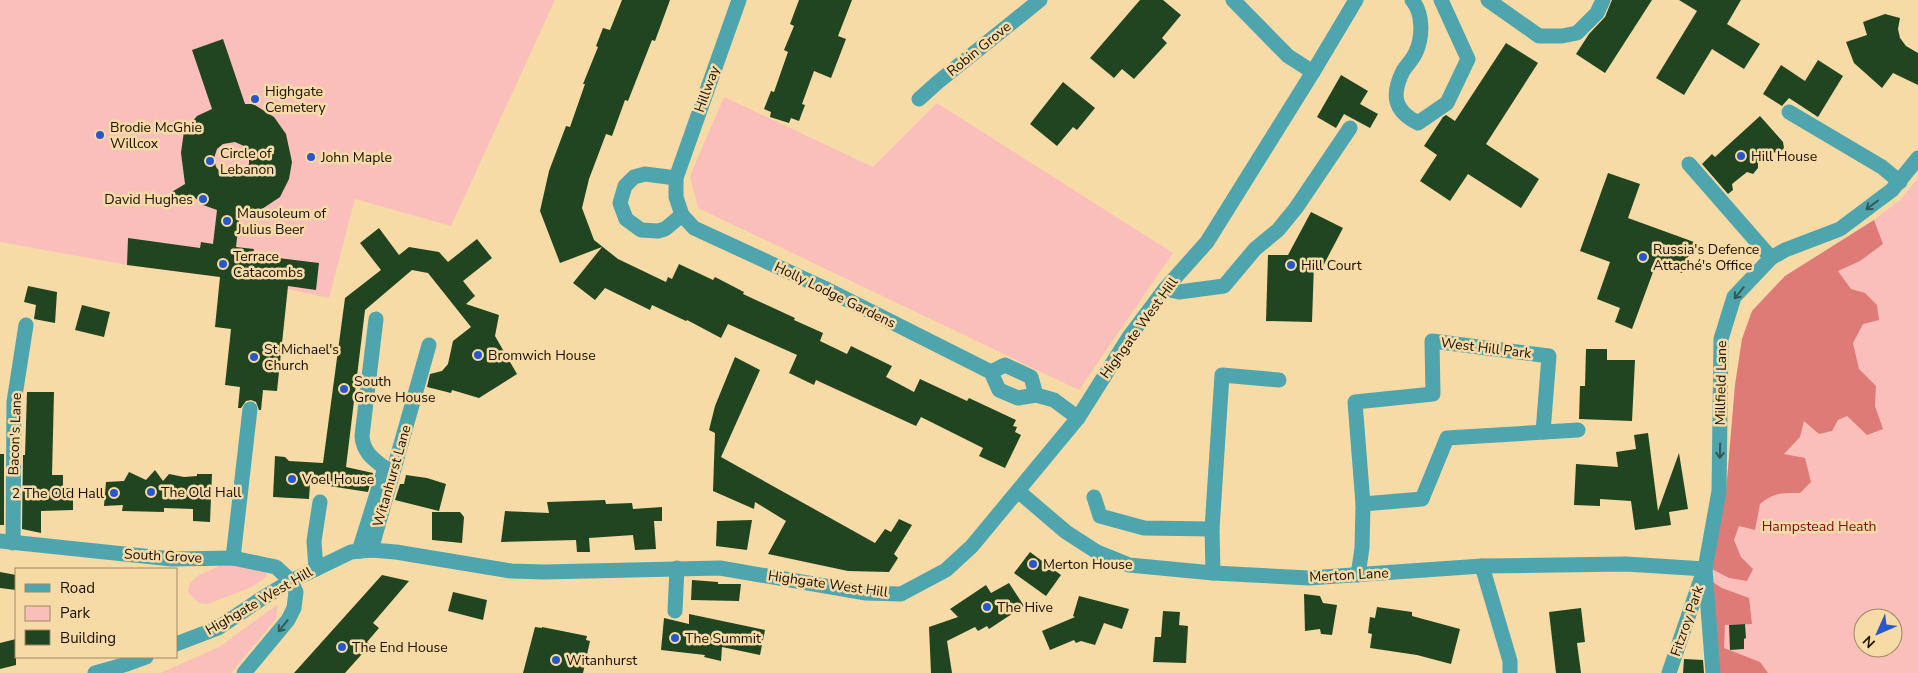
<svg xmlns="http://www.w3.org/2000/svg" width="1918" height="673" font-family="'Nunito Sans',sans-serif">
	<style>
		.green { fill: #fabfba; fill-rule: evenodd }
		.forest { fill: #df7b77 }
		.building { fill: #214520; fill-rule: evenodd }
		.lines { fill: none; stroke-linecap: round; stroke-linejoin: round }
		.minor { stroke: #4fa5ad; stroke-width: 15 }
		.oneway { stroke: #345a56 }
		.poi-dot { fill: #2858c7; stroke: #f7dba6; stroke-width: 2 }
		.labels { text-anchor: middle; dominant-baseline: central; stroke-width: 5; stroke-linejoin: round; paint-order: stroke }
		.street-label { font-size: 14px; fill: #180e00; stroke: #f7dba6 }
		.poi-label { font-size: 14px; fill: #180e00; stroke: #f7dba6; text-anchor: start }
		.park-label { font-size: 14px; fill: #860718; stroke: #f7dba6 }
	</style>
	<rect width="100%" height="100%" fill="#f7dba6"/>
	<!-- green -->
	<g class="green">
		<polygon points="0,0 555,0 451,226 355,199 329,298 256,282 127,265 0,242"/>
		<polygon points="724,97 873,167 937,103 1173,253 1079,390 698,208 690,176"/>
		<path d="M1918,178v495h-205l-5,-106 18,-75 9,-107 7,-46 10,-28 33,-35 89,-56 26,-20zM1863,618h30v30h-30z"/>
		<path d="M220,566h20l24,3 3,7 -15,11 -44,17c-10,1 -14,-5 -20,-12l2,-9 9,-8z"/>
		<polygon points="278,604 276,619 231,673 160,673 219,647"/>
	</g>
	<!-- forest -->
	<g class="forest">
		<path d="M1874,220l9,24 -23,17 -22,10 13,18 14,4 12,12 2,15 -16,4 -10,19 6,26 17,17 -1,20 8,23 -16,6 -20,-19 -9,4 -6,11 -13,3 -15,-13 -4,16 -16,17 21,4 6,24 -11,11c-18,0 -25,-1 -40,11l-5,26 -16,-4 -5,14 7,17 12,12 -6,12 -18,-3 -21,-11 18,-75 9,-107 7,-46 10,-28 33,-35z"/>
		<polygon points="1706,578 1722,588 1749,598 1752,624 1725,625 1724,648 1760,662 1768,673 1713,673"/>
	</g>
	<!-- building -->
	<g class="building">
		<polygon points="622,0 670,0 655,41 652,40 628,101 625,100 612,136 606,134 589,179 582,208 594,240 618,259 666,282 668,277 672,279 679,264 713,280 715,277 744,292 743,294 795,318 794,320 823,333 820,341 847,354 851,346 892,366 886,377 914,392 920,379 967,401 969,398 1016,420 1013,426 1017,427 1015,432 1021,435 1005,468 979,456 983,448 921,417 916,426 816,380 814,385 789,373 797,355 728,324 721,338 687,320 686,321 652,305 650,310 605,288 595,300 573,283 602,247 560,263 540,211 549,171 566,126 570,127 585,84 583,84 598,47 596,46 603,28 610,30"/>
		<polygon points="799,0 852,0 838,36 846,39 831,78 814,71 802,104 805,105 799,121 791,118 789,123 770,117 771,112 764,109 771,91 774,92 788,52 784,50 794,26 790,24"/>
		<polygon points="1140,0 1163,0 1181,15 1162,38 1167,43 1134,79 1122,69 1114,78 1090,58"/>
		<polygon points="1612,0 1652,0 1605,73 1576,54 1589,34 1605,17"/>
		<polygon points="1679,0 1741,0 1727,24 1760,44 1744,69 1712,49 1684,95 1656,78 1697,11"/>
		<polygon points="1885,14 1900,18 1898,29 1900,38 1906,46 1918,53 1918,85 1893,73 1882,88 1854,63 1846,42 1867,35 1863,22"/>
		<path d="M223,39l22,65h8l21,13 12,17 6,28 -3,17 -9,18 -18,12 -22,3 -4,35 18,2 -1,6 66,8 -3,27 -28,-4 -11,105 -14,-1 -2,20h-2l-3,-8 -5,-2 -5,1 -5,7h-3l2,-21 -15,-2 6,-56 -16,-2 5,-50 -93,-12 1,-27 72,10 1,-6 12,2 4,-34 -14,-5 -11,-10 -15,9 -7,-11 15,-9 -4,-31 3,-22 13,-15 15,-7 -20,-59zM235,142l9,4 5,8v10l-7,10 -12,3 -9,-4 -5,-6 -2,-9 3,-9 6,-5z"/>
		<polygon points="1506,43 1538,63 1486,144 1539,179 1521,208 1468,174 1450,201 1420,181 1437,155 1424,146 1443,117 1446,115 1455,121"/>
		<polygon points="1818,60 1843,76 1818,117 1789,98 1782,106 1763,94 1781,65 1805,81"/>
		<polygon points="1341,75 1368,91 1360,104 1378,114 1370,128 1344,114 1336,128 1317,117"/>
		<polygon points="1063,82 1095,108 1077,130 1073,127 1057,146 1030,124"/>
		<polygon points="1760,116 1783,142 1784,148 1779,153 1771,152 1758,163 1758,168 1753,174 1747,172 1732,184 1733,190 1728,194 1702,164 1712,154 1715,157"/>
		<polygon points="1608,173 1640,184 1628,218 1694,242 1682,273 1656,264 1632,329 1615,322 1620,308 1597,299 1610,262 1580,251"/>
		<polygon points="1311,212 1343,228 1322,268 1314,263 1312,322 1266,321 1268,255 1288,255"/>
		<polygon points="379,228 399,255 409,247 439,252 448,262 477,239 492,258 463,281 475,296 466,304 499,315 495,336 517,374 479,398 452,390 451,393 427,387 430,374 442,371 448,364 453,341 471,327 428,273 412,270 365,310 346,467 373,473 368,492 310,483 309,499 273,497 275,456 285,457 289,461 323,463 345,298 381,270 360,243"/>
		<polygon points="28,286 57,292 55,323 34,319 36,305 24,302"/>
		<polygon points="82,305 110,312 104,337 75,330"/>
		<polygon points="1586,349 1607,349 1607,360 1635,360 1632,421 1579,419 1580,386 1585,386"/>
		<polygon points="735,357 760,370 721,457 875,543 885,529 891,532 899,519 912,525 894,554 898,558 889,572 848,571 768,554 786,521 755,502 754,509 713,491 715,433 709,430 715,406"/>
		<polygon points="27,392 54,392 52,475 63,475 63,488 73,488 73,510 41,511 41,533 22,529 23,455 25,455"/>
		<polygon points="1648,433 1658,511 1679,453 1688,509 1669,512 1671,525 1635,530 1631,501 1600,499 1600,506 1574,505 1576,464 1618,467 1616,452 1636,449 1634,435"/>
		<rect x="0" y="454" width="4" height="71"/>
		<polygon points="155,470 163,481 169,474 184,477 197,476 197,474 212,474 210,522 193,521 193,509 164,508 164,512 122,511 123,505 104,506 106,482 124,481 129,472 146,480"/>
		<polygon points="406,475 427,478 446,484 439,511 395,500 400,484 404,484"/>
		<polygon points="605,500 606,504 632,503 633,509 662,507 662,521 654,521 656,549 635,550 633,535 589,538 590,552 577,552 576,540 501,542 505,511 549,513 547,502"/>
		<polygon points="432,512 460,512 464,517 462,543 432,540"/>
		<polygon points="752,520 747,550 716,546 717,521"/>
		<polygon points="1030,552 1061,575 1046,596 1014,573"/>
		<polygon points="0,572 16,575 16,590 0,588"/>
		<polygon points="382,575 409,581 373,623 379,628 367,642 370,645 345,673 294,673"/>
		<polygon points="692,580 718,582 718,584 741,584 739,601 691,600"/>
		<polygon points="1009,583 1024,606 989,629 987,626 978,631 975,627 947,641 952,673 931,673 929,627 958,617 950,609 986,585 991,593"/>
		<polygon points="453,592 487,600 483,620 448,611"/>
		<polygon points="1304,594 1320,596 1323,603 1337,605 1332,635 1321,634 1320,629 1305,631"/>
		<polygon points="1079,596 1129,609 1122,629 1104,623 1095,645 1081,641 1076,643 1074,640 1050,650 1042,631 1075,617 1073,616"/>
		<polygon points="1377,607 1412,612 1412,616 1460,629 1451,664 1417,655 1370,648 1372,634 1368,633 1370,617 1375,618"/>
		<polygon points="1581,608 1585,642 1577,643 1581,673 1556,673 1549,612"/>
		<polygon points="1163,611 1180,612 1179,625 1188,626 1186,663 1153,662 1155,637 1161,637"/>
		<polygon points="689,614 765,630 760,655 722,647 721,661 704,657 705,655 661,650 664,618 689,624"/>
		<polygon points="1745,624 1746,638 1744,639 1744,649 1730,650 1729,625"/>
		<polygon points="535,627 542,628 542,627 587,636 586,640 590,641 583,673 523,673"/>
		<polygon points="16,639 16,665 0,669 0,643"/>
		<polygon points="1684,659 1703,660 1704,673 1683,673"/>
	</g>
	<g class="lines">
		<!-- minor -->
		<g class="minor">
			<polyline points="739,0 676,178 676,197 682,215 694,228 824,288 991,372 999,390 1018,398 1036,395 1054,400 1078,418"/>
			<polyline points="1233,0 1288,56 1313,72"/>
			<path d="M1412,0c11,13 11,36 4,52 -3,7 -9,13 -13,19 -12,24 -9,40 15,52l29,-20 21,-44 -27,-59"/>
			<polyline points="1488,0 1539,36 1562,36 1577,33 1597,13 1603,0"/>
			<polyline points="919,99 938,82 1040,0"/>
			<polyline points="1789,112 1882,167 1900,182"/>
			<polyline points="1689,164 1771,258"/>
			<polyline points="676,178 645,174 634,177 625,186 620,203 626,219 641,230 658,231 665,229 682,215"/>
			<polyline points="1165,289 1179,292 1224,286 1255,249 1278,230 1296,208 1350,128"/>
			<polyline points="991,372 1005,365 1031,377 1036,395"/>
			<polyline points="1018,491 1066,532 1097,552 1129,565 1213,573 1309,578 1482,566 1626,564 1705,569"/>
			<polyline points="1094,497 1100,516 1144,528 1212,529"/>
			<polyline points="1363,504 1355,402 1433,394 1432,341 1549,356 1543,432"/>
			<polyline points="0,541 172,559 233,558 276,567 291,581 296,592 294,608 288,620 244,673"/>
			<polyline points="13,543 14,402 26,325"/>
			<polyline points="371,550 429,345"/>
			<path d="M359,551l26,-83c-12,-9 -22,-16 -23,-32l14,-117"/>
			<polyline points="233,558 250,409"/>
			<polyline points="1482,566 1510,661 1510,673"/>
			<polyline points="316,569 314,541 320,502"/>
			<polyline points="1213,573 1212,529 1222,375 1279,380"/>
			<polyline points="1358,575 1362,548 1363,504 1422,499 1447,438 1578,430"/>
			<polyline points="675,611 677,568"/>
			<polyline points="176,644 218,628 261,599 291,581 351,552 371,550 396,552 511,571 544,572 720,568 866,593 901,594 946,570 972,546 1078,418 1129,337 1165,289 1207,242 1313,72 1356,0"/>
			<polyline points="95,673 127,664 146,657"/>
			<polyline points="1669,673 1703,573"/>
			<polyline points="1713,673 1705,569 1719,491 1721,339 1734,297 1771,258 1785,250 1840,229 1892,190 1918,158"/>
		</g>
	</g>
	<!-- one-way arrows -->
	<defs><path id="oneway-shaft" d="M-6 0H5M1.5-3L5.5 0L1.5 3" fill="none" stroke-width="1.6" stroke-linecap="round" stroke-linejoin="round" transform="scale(1.25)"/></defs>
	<g class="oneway">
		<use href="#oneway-shaft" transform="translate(1872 205) rotate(143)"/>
		<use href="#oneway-shaft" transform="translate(1739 293) rotate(129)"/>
		<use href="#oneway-shaft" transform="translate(1720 451) rotate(91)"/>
		<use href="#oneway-shaft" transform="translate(283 626) rotate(129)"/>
	</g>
	<!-- markers -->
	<g class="poi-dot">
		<circle cx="255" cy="99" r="5"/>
		<circle cx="100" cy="135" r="5"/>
		<circle cx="1741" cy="156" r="5"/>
		<circle cx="311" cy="157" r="5"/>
		<circle cx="210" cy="161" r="5"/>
		<circle cx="203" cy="199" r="5"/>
		<circle cx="227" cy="221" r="5"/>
		<circle cx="1643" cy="257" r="5"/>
		<circle cx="223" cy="264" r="5"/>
		<circle cx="1291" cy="265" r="5"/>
		<circle cx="478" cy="355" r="5"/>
		<circle cx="254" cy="357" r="5"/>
		<circle cx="344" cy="389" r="5"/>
		<circle cx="292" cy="479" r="5"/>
		<circle cx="151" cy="492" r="5"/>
		<circle cx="114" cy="493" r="5"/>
		<circle cx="1033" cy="564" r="5"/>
		<circle cx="987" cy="607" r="5"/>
		<circle cx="675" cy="638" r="5"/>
		<circle cx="342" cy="647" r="5"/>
		<circle cx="556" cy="660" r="5"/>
	</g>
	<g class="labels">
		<!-- street labels -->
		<g class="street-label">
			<text transform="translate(979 49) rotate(-39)">Robin Grove</text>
			<text transform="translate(707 89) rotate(-70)">Hillway</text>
			<text transform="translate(835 295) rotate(26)">Holly Lodge Gardens</text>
			<text transform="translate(1139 328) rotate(-54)">Highgate West Hill</text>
			<text transform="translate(1486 348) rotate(7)">West Hill Park</text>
			<text transform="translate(1721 383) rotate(-89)">Millfield Lane</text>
			<text transform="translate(15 434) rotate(-88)">Bacon's Lane</text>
			<text transform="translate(392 476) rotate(-74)">Witanhurst Lane</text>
			<text transform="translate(163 556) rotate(3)">South Grove</text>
			<text transform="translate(1349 575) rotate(-3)">Merton Lane</text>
			<text transform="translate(828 584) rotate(8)">Highgate West Hill</text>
			<text transform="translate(259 601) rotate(-30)">Highgate West Hill</text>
			<text transform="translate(1687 621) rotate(-71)">Fitzroy Park</text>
		</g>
		<!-- poi labels -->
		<g class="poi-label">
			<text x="265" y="91">Highgate<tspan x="265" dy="16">Cemetery</tspan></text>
			<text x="110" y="127">Brodie McGhie<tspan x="110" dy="16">Willcox</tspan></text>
			<text x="220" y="153">Circle of<tspan x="220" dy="16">Lebanon</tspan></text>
			<text x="1751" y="156">Hill House</text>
			<text x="321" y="157">John Maple</text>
			<text x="193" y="199" text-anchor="end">David Hughes</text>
			<text x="237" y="213">Mausoleum of<tspan x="237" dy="16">Julius Beer</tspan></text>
			<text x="1653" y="249">Russia's Defence<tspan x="1653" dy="16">Attaché's Office</tspan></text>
			<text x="233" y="256">Terrace<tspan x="233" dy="16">Catacombs</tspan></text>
			<text x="1301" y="265">Hill Court</text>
			<text x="264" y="349">St Michael's<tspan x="264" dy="16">Church</tspan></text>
			<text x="488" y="355">Bromwich House</text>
			<text x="354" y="381">South<tspan x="354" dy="16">Grove House</tspan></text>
			<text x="302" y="479">Voel House</text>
			<text x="161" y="492">The Old Hall</text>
			<text x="104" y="493" text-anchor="end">2 The Old Hall</text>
			<text x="1043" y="564">Merton House</text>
			<text x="997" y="607">The Hive</text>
			<text x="685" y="638">The Summit</text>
			<text x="352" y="647">The End House</text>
			<text x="566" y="660">Witanhurst</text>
		</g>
		<!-- park labels -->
		<g class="park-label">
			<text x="1819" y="526">Hampstead Heath</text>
		</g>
	</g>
	<!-- legend -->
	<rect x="15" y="568" width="162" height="90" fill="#f7dba6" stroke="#9e8964"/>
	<rect x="25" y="584" width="25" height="8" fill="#4fa5ad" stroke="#9e8964"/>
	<text x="60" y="593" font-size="15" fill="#180e00">Road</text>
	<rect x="25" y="606" width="25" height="15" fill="#fabfba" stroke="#9e8964"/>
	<text x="60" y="618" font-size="15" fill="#180e00">Park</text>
	<rect x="25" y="630" width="25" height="15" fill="#214520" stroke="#9e8964"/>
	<text x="60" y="643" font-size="15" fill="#180e00">Building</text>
	<!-- north arrow -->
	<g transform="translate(1878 633) rotate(225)"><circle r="24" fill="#f7dba6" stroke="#9e8964"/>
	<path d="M0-4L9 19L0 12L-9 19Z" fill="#2858c7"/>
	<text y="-8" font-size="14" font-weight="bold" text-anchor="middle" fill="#180e00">N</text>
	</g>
</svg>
